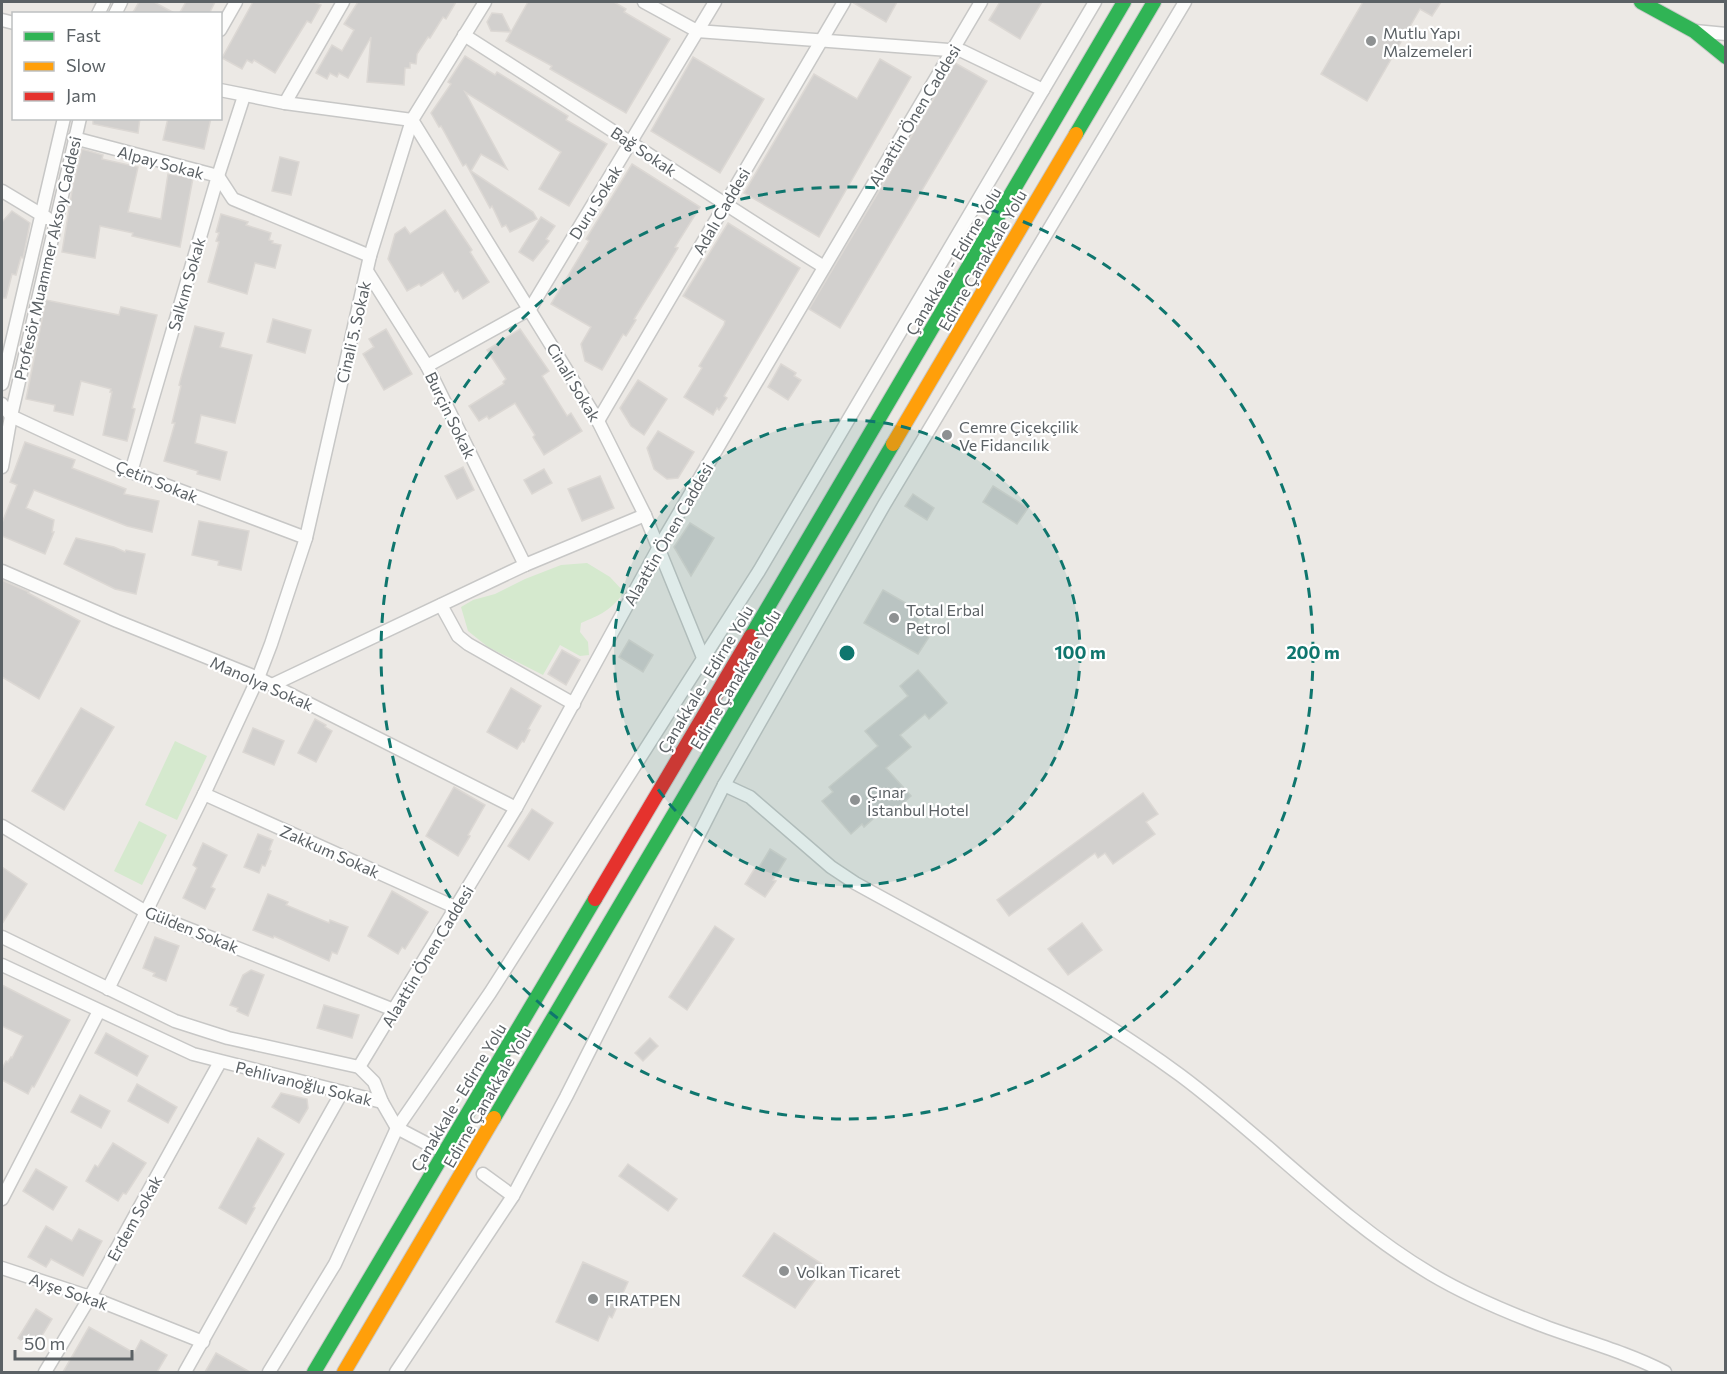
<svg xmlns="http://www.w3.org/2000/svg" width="1727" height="1374" font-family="Commissioner,sans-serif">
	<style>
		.green { fill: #d5e9ce }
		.building { fill: #d2d0ce; stroke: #dcd8d4; stroke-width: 1.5 }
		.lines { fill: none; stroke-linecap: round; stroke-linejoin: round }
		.street-casing { stroke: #c7c7c6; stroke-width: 15 }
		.fast-casing { stroke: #c8c8c8; stroke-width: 16 }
		.slow-casing { stroke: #c8c8c8; stroke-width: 16 }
		.jam-casing { stroke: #c8c8c8; stroke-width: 16 }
		.street { stroke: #fcfcfb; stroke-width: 12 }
		.fast { stroke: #30b455; stroke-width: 14 }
		.slow { stroke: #ff9f0a; stroke-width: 14 }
		.jam { stroke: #e5322d; stroke-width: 14 }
		.ring { fill: none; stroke: #0f766e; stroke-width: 3; stroke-dasharray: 10 8 }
		.poi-dot { fill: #8e9192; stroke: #fff; stroke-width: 2 }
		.labels { text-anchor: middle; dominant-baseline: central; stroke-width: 4.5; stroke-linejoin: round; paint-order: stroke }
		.poi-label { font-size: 16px; fill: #5b6165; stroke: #fff; text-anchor: start }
		.street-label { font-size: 16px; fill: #5b6165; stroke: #fff }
		.centre { fill: #0f766e; stroke: #fff; stroke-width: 3 }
		.ring-label { font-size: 18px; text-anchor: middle; font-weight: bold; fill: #0f766e; stroke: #fff; stroke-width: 4.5; stroke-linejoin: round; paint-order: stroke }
	</style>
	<rect width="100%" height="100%" fill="#ece9e5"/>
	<!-- green -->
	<g class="green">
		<path d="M587,563l23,14 14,15c-12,18 -24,23 -43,31l-1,9 8,10 1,13 -9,1 -20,-11 -17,30 -55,-28 -20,-16 -7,-24 12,-7 22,-6 30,-15 36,-14z"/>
		<polygon points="175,741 207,756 177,820 145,805"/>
		<polygon points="139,821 167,835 142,885 114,871"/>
	</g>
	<!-- building -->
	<g class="building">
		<polygon points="139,2 154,2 176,14 132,14"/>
		<polygon points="186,2 215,2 209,14 179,14"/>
		<polygon points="253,2 314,2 321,5 311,23 307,21 275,73 254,60 252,63 247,60 242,69 222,58"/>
		<polygon points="358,2 456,2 446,19 443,17 430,38 428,37 417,54 416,64 410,63 410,68 405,68 404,85 367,82 371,37 348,78 339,73 337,77 330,73 327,79 316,73 332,45 342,51 354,30 344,24"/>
		<polygon points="528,2 614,2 626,9 624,12 670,39 626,113 550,69 552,66 506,41 511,32 491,31 487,22 492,13 502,14 511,32"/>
		<polygon points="852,2 897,2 886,22"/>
		<polygon points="1000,2 1042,2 1020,39 989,20"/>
		<polygon points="1363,2 1441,2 1432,16 1420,9 1367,101 1321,74"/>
		<polygon points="465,56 495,75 497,72 568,116 566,120 607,144 569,206 539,189 561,152 465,92 507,169 481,154 471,171 533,212 537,219 510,232 506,225 502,227 492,206 490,208 466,164 463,166 441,126 439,127 431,113 451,84 448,82"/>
		<polygon points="693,57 764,99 720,173 651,131"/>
		<polygon points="880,59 911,77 819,237 744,193 814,74 857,99"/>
		<polygon points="955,63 987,81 840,328 809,309"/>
		<polygon points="93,118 140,118 138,133 93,124"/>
		<polygon points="168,118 211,118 204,149 163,140"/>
		<polygon points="82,149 103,155 102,159 138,167 128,212 161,219 168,174 193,178 180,247 132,236 133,233 100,226 95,258 62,252 73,185"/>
		<polygon points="280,157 299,162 291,195 272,191"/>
		<polygon points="632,164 700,207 675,247 678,248 634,319 636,320 626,336 623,334 602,370 585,361 581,344 591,327 551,304 589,241 586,239"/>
		<polygon points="445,210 472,250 470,252 489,282 463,299 458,290 455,292 443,272 421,286 419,284 407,291 388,259 395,234 405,227 410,234"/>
		<polygon points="12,211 30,223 23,258 21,257 16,275 12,274 6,298 2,298 2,222"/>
		<polygon points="221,214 248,222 246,225 271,233 269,240 273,241 272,243 281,245 275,268 255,263 247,294 208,282 219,242 216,241 219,233 216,232"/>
		<polygon points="541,217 555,226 546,239 549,241 533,261 519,252"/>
		<polygon points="728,223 800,268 724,396 727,398 719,410 717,408 713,415 684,397 702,368 699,366 724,325 725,321 683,296"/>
		<polygon points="46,300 119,315 121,307 157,315 132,408 135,409 127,441 103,435 112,392 110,392 111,389 81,381 73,415 54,411 55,405 26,399"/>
		<polygon points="273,319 311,330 305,353 267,342"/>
		<polygon points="195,326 224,333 220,347 252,355 235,423 201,415 195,443 227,452 220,480 197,474 198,471 164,461 175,423 172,423 181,386 179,385"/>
		<polygon points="386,329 412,374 384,390 363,354 374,347 369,339"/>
		<polygon points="520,329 549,371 542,376 567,416 571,413 582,431 544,455 533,437 535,435 515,403 489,419 487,416 479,421 469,406 504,384 503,382 506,379 487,350"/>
		<polygon points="781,364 796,373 794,376 801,380 788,400 768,387"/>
		<polygon points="638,380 667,399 644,435 631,426 620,408"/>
		<polygon points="658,431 694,452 678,478 667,479 654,469 647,448"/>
		<polygon points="25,442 75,460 72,468 126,489 124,494 159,501 152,532 127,526 34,490 26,508 54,520 52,532 54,532 45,554 2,536 2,523 17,485 10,482"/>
		<polygon points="463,467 474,490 457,499 445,476"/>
		<polygon points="544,469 552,483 532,494 524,480"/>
		<polygon points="600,476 614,508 582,521 568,489"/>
		<polygon points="993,486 1028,508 1017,524 983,502"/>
		<polygon points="913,494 934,508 927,520 905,506"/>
		<polygon points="199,521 249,531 241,570 218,565 219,561 192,555"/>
		<polygon points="690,523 714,538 691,576 674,547"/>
		<polygon points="76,538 114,547 125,552 126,550 145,554 136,594 115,589 64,564"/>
		<polygon points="2,580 29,592 28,593 80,621 39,699 2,677"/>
		<polygon points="883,590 923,613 915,628 929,637 918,654 864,623"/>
		<polygon points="629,640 653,655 643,672 619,657"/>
		<polygon points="562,650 580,660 566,685 548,674"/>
		<polygon points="918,670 947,703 929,719 925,714 900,735 911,747 886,768 911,796 888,816 883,810 864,827 862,824 851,834 822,801 833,792 829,787 878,746 865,731 908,696 900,686"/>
		<polygon points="511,688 541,706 528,729 530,730 524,742 522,741 517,749 487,732"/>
		<polygon points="81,708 114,727 64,810 32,791"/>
		<polygon points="315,719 326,725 325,727 332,731 316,762 298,753"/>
		<polygon points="253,728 284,741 274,765 243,752"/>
		<polygon points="454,787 485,805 468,835 470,836 458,856 426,836"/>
		<polygon points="1143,793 1158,814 1146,822 1155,834 1113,864 1105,853 1098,858 1095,853 1009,916 997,900"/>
		<polygon points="532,809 553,823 529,860 508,846"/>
		<polygon points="258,834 273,840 269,850 271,851 265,866 262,865 259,873 244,867"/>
		<polygon points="203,843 227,855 211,887 215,889 205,909 183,898 197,868 193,865"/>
		<polygon points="770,849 786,859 773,880 776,881 765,897 745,884 755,868 758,869"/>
		<polygon points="2,867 27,884 2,924"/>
		<polygon points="392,891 428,912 405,949 402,947 398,954 368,936"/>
		<polygon points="268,894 288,902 286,905 329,923 330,920 348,927 337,954 332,952 329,961 274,936 273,938 253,930"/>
		<polygon points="1082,923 1102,950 1068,975 1048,949"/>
		<polygon points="715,926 734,939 687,1010 669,997"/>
		<polygon points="155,937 179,946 166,981 153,976 155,973 143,968"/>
		<polygon points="251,970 264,975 248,1016 237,1011 238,1008 230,1005 243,975"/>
		<polygon points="2,985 70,1020 34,1087 32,1086 28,1094 2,1080 2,1069 6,1061 8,1062 11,1057 12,1058 23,1036 2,1026"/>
		<polygon points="324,1005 359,1015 352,1038 317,1028"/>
		<polygon points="106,1033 148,1056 137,1076 95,1053"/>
		<polygon points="650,1038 658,1046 643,1061 635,1053"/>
		<polygon points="137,1084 177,1107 168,1123 128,1101"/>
		<polygon points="281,1093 307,1099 308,1108 299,1123 272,1107"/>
		<polygon points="80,1095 110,1111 101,1128 71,1112"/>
		<polygon points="258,1138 284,1154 253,1207 255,1208 246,1224 219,1208"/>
		<polygon points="113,1143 146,1163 126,1194 123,1193 118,1201 86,1181 95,1165 98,1167"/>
		<polygon points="628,1164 677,1199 668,1211 619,1176"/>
		<polygon points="36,1169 67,1187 53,1210 23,1191"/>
		<polygon points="46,1226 72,1241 79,1229 102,1241 83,1276 51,1259 46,1267 28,1257"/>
		<polygon points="774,1233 825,1266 795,1308 743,1276"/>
		<polygon points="583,1262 628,1282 612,1318 609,1316 598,1341 556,1322"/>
		<polygon points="36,1309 52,1319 37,1344 34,1342 31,1347 18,1338"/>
		<polygon points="89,1327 134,1353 141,1340 167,1355 157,1372 63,1372"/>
		<polygon points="216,1353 250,1372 205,1372"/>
	</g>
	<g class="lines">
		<!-- street casing -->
		<g class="street-casing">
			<g id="street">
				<polyline points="644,2 697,31 962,51 1043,90"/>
				<polyline points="98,14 104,2"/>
				<polyline points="115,14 121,2"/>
				<polyline points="2,20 14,23"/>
				<polyline points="220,30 236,2"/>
				<polyline points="1695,31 1726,34"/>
				<path d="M464,35c121,77 239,156 360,232"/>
				<polyline points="220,90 285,103 412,120 598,421 645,515 704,660"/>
				<polyline points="285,103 343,2"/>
				<polyline points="74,138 218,176 233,199 370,256"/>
				<polyline points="2,191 47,218"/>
				<polyline points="367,271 427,366 525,565"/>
				<polyline points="427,366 530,309 715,2"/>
				<polyline points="2,384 64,118"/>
				<polyline points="2,404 11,416 131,472 306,538"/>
				<polyline points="598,421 844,2"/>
				<polyline points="2,467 11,416 80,118"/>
				<polyline points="131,472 218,176 244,96"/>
				<polyline points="2,571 117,621 258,678 516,808"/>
				<polyline points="441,605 458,636 468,644 574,704"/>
				<polyline points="272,685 525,565 645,515"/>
				<path d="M724,785l26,12 81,70 24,16c110,61 223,117 325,192 86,64 159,144 251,199 37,22 78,39 118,54 39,14 79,25 116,44"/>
				<polyline points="204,794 457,908"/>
				<polyline points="2,826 146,912 394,1010"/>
				<polyline points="2,937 175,1021 228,1038 359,1067 374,1082 382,1102 397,1128 435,1148"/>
				<polyline points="2,965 193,1054 382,1102"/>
				<polyline points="108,989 204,794 258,678 271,644 306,538 370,256 412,120 485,2"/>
				<polyline points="359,1067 516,808 659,547 981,2"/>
				<polyline points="483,1174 513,1196"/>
				<polyline points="2,1199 99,1011"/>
				<polyline points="2,1268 90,1297 203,1342"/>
				<polyline points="45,1372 90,1297 220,1062"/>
				<polyline points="185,1372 342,1092"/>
				<polyline points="269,1372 335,1264 397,1128 490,993 759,571 1095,2"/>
				<polyline points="396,1372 513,1196 566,1097 724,785 884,505 1185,2"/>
			</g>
		</g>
		<!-- fast casing -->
		<g class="fast-casing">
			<g id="fast">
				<polyline points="1641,2 1694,31 1726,57"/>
				<polyline points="1076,134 1154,2"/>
				<polyline points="751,636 1124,2"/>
				<polyline points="494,1118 893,444"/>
				<polyline points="314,1372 595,899"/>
			</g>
		</g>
		<!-- slow casing -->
		<g class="slow-casing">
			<g id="slow">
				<polyline points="893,444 1076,134"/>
				<polyline points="344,1372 494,1118"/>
			</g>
		</g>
		<!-- jam casing -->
		<g class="jam-casing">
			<polyline id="jam" points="595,899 751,636"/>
		</g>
		<!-- street -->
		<use href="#street" class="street"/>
		<!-- fast -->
		<use href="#fast" class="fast"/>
		<!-- slow -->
		<use href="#slow" class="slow"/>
		<!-- jam -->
		<use href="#jam" class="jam"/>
	</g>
	<!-- distance rings -->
	<circle cx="847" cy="653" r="233" fill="#0f766e" fill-opacity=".12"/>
	<g class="ring">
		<circle cx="847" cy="653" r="233"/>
		<circle cx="847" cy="653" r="466"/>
	</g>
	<!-- markers -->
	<g class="poi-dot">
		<circle cx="1371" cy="41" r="6"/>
		<circle cx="947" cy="435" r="6"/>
		<circle cx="894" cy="618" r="6"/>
		<circle cx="855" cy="800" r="6"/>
		<circle cx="784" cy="1271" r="6"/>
		<circle cx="593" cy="1299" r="6"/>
	</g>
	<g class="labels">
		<!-- poi labels -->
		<g class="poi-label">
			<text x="1383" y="32">Mutlu Yapı<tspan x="1383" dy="18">Malzemeleri</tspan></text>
			<text x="959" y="426">Cemre Çiçekçilik<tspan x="959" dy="18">Ve Fidancılık</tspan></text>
			<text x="906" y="609">Total Erbal<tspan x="906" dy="18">Petrol</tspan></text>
			<text x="867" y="791">Çınar<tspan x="867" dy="18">İstanbul Hotel</tspan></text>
			<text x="796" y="1271">Volkan Ticaret</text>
			<text x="605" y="1299">FIRATPEN</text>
		</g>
		<!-- street labels -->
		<g class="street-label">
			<text transform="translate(914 115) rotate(-59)">Alaattin Önen Caddesi</text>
			<text transform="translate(644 151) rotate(34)">Bağ Sokak</text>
			<text transform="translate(161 162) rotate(15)">Alpay Sokak</text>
			<text transform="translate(595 202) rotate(-58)">Duru Sokak</text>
			<text transform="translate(721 211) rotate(-60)">Adalı Caddesi</text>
			<text transform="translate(47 258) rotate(-77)">Profesör Muammer Aksoy Caddesi</text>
			<text transform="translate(982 260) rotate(-60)">Edirne Çanakkale Yolu</text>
			<text transform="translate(953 261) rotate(-59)">Çanakkale - Edirne Yolu</text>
			<text transform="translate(186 284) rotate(-74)">Salkım Sokak</text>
			<text transform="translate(353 332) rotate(-77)">Cinali 5. Sokak</text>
			<text transform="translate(574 382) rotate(59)">Cinali Sokak</text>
			<text transform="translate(451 415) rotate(64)">Burçin Sokak</text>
			<text transform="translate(157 481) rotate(22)">Çetin Sokak</text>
			<text transform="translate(668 534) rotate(-60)">Alaattin Önen Caddesi</text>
			<text transform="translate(705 679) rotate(-59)">Çanakkale - Edirne Yolu</text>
			<text transform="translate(735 679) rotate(-59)">Edirne Çanakkale Yolu</text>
			<text transform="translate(262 683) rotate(24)">Manolya Sokak</text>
			<text transform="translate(330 851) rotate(24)">Zakkum Sokak</text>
			<text transform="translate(192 929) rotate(22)">Gülden Sokak</text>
			<text transform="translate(427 956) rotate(-59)">Alaattin Önen Caddesi</text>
			<text transform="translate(304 1083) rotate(14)">Pehlivanoğlu Sokak</text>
			<text transform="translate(458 1097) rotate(-59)">Çanakkale - Edirne Yolu</text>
			<text transform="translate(487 1097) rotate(-60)">Edirne Çanakkale Yolu</text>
			<text transform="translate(134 1218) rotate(-61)">Erdem Sokak</text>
			<text transform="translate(69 1291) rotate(19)">Ayşe Sokak</text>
		</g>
	</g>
	<circle cx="847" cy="653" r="9" class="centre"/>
	<g class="ring-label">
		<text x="1080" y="659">100 m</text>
		<text x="1313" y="659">200 m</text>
	</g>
	<!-- border -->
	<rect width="1727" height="1374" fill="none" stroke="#5b6165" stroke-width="6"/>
	<!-- legend -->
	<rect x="12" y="12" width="210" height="108" fill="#ffffff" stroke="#bdc0c1" stroke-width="1.5"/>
	<rect x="24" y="32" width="30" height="9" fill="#30b455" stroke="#bdc0c1" stroke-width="1.5"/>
	<text x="66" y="42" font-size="18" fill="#5b6165">Fast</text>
	<rect x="24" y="62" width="30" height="9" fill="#ff9f0a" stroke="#bdc0c1" stroke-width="1.5"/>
	<text x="66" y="72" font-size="18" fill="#5b6165">Slow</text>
	<rect x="24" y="92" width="30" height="9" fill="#e5322d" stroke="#bdc0c1" stroke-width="1.5"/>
	<text x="66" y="102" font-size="18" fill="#5b6165">Jam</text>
	<!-- scale -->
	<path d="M15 1350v9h117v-9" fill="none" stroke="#5b6165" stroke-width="3"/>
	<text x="24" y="1350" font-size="18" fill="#5b6165" stroke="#ffffff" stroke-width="4.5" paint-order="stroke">50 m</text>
</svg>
